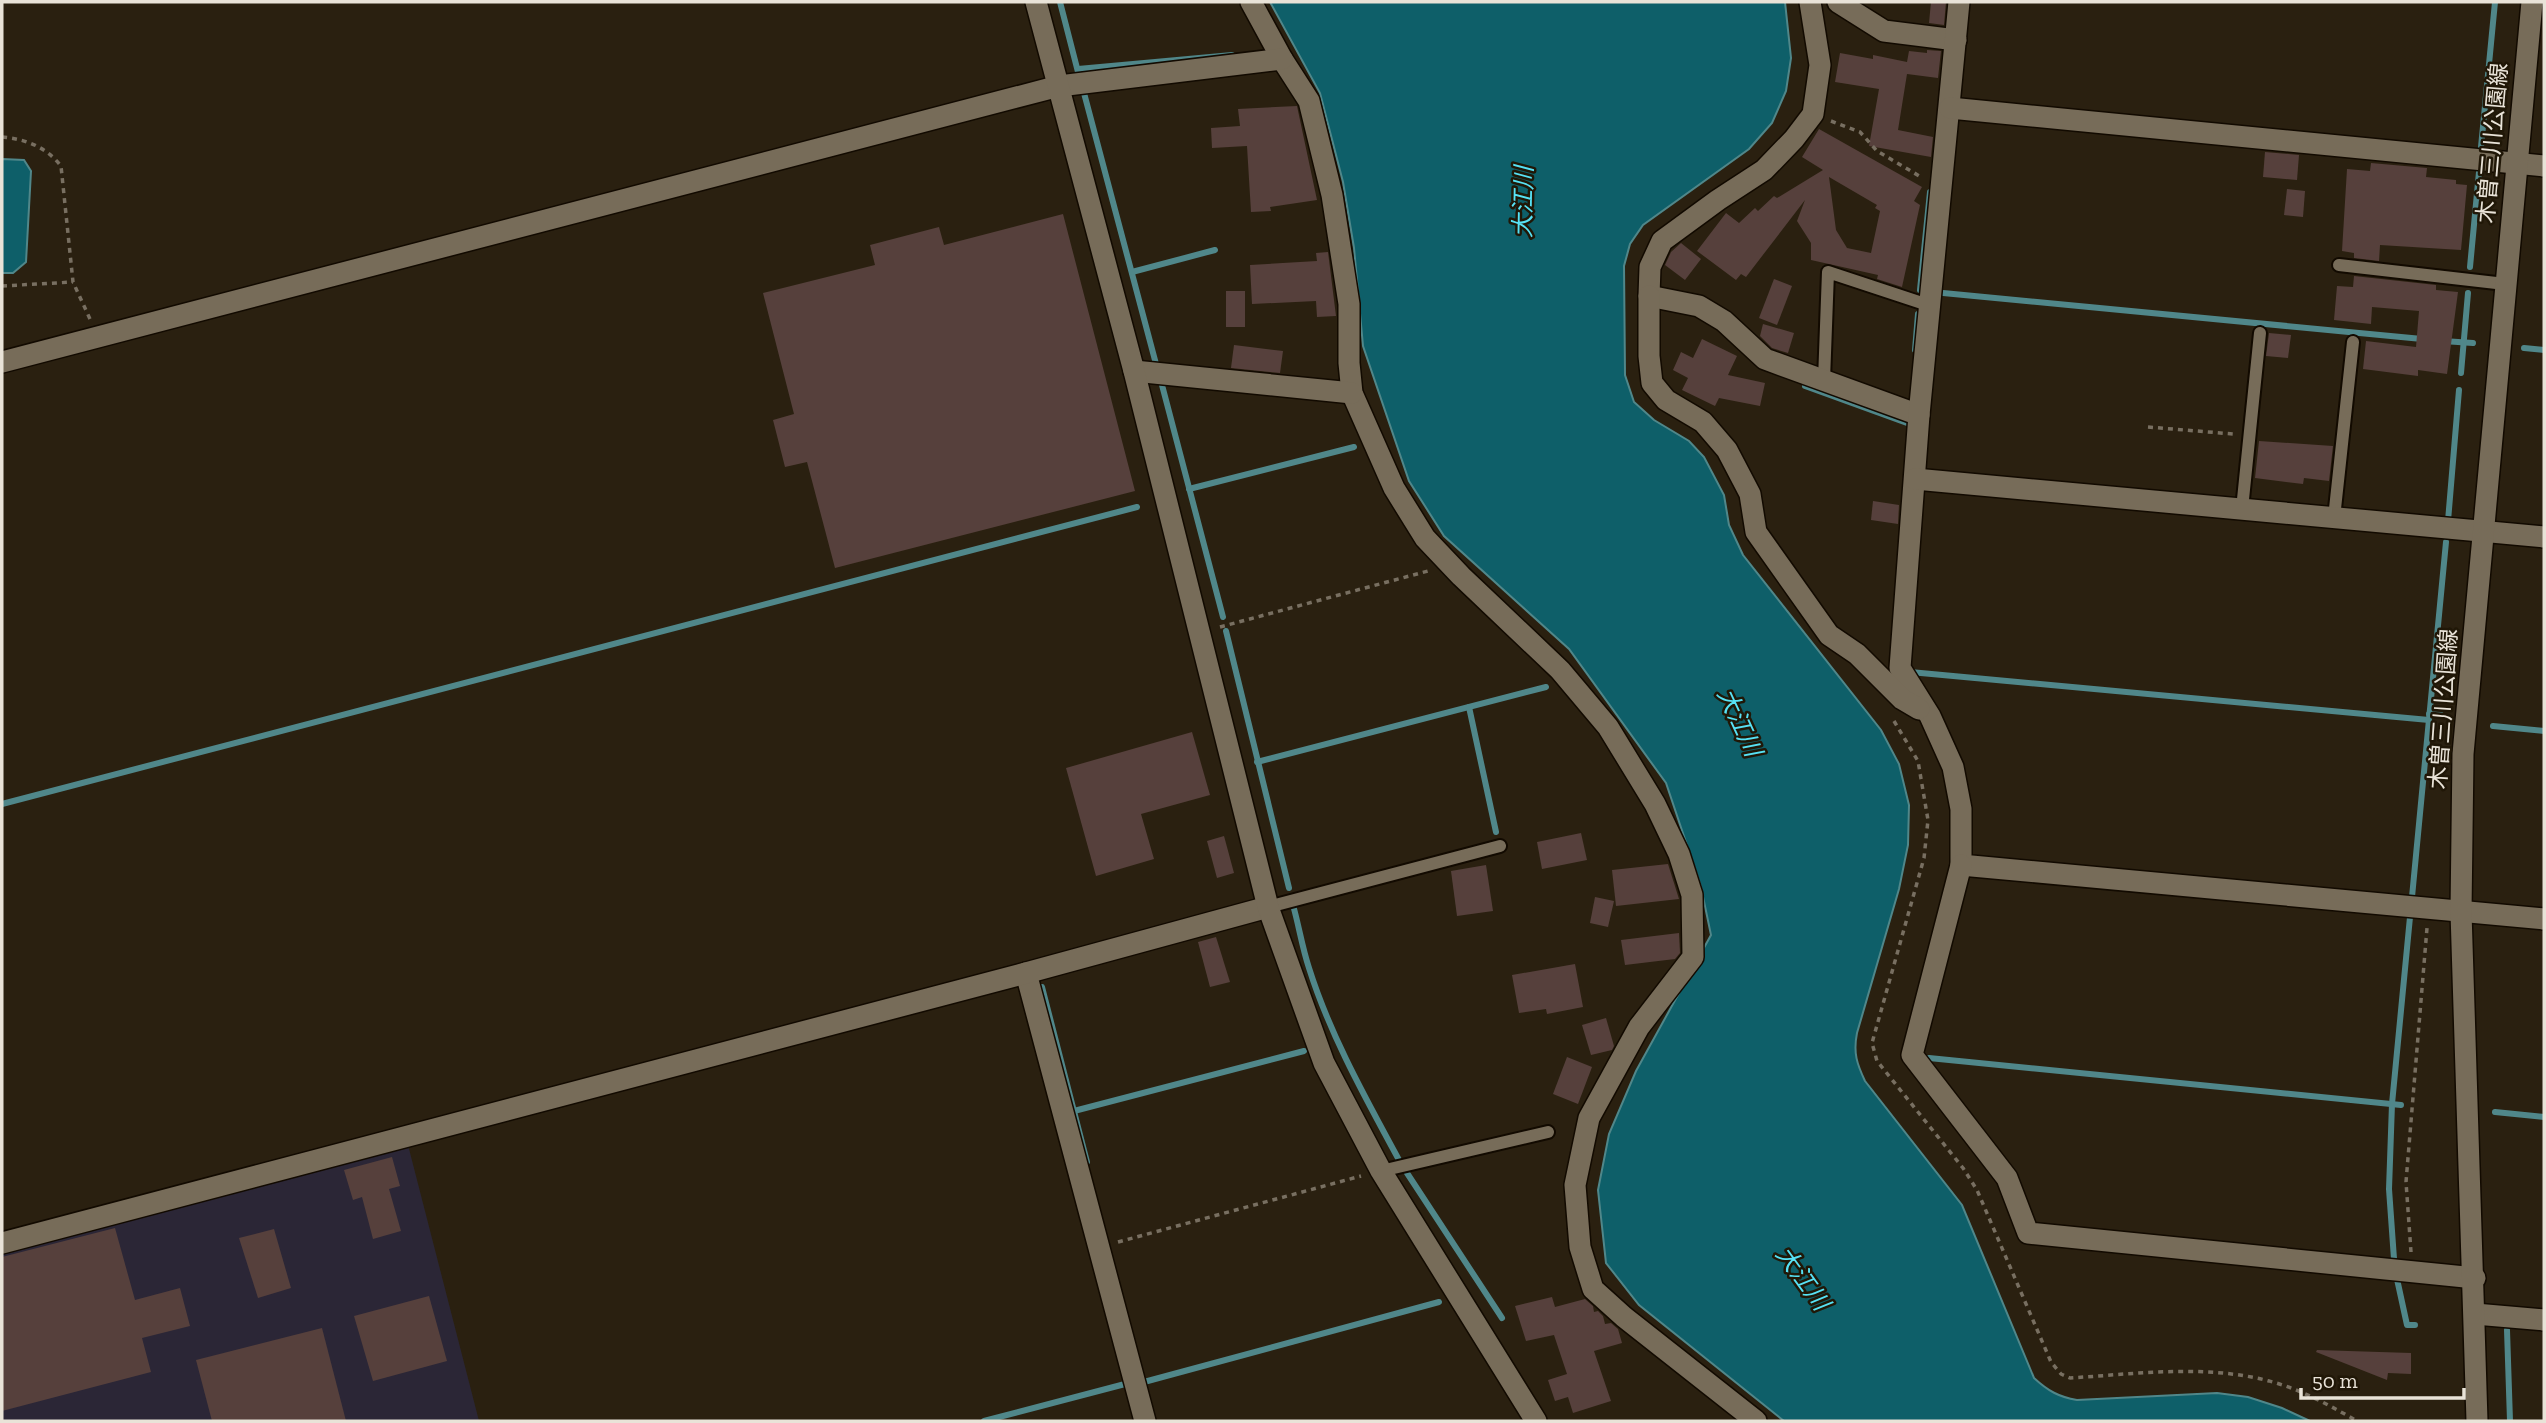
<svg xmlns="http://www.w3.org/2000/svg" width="2546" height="1423" font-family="'Zilla Slab','Noto Sans JP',serif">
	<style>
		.industrial { fill: #2b2636 }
		.water { fill: #0e5f69; stroke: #50878a; stroke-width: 2 }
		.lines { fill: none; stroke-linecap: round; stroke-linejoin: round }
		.stream { stroke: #50878a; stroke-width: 6 }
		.building { fill: #56403c; fill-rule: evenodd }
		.lane-casing { stroke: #120a00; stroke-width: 16 }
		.street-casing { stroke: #120a00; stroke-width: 24 }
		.secondary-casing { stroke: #120a00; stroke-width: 24 }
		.path { stroke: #786f61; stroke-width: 3.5; stroke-dasharray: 5 5; stroke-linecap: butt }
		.lane { stroke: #776c59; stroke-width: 12 }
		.street { stroke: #776c59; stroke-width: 21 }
		.secondary { stroke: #776c59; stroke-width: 21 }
		.labels { text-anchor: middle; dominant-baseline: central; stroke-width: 5; stroke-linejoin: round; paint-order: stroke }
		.street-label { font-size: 23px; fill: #e9e3d8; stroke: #201707 }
		.water-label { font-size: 24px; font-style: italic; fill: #57e2f5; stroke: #201707 }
	</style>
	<rect width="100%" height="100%" fill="#2a2010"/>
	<!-- industrial -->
	<polygon class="industrial" points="408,1145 479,1421 2,1421 2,1252"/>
	<!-- water -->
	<g class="water">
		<path d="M1270,2h515l6,56 -5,33 -14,32 -23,26 -106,76 -13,19 -6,22 1,109 9,27 20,18 35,21 15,16 20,38 5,30 14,30 138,175 18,34 10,41 -1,40 -9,44 -42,144c-4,20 0,31 8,48l97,124 72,173c14,13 25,19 43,22l140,-7 31,4 34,11 28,13h-526l-145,-116 -33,-42 -8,-73 11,-56 27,-63 75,-136 -10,-48 -35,-104 -97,-134 -125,-113 -35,-55 -46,-135 -9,-98 -11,-66 -23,-89z"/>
		<polygon points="2,159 24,160 31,171 26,262 13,273 2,273"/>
	</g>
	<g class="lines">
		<!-- stream -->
		<g class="stream">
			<polyline points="1060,2 1078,72"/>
			<polyline points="1078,69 1232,55"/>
			<polyline points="1084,93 1156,364"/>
			<polyline points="2481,147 2495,2"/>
			<polyline points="2470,267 2479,172"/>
			<polyline points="1132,272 1215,250"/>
			<polyline points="1920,290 1930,192"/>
			<polyline points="1943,293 2422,339"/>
			<polyline points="2443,341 2473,343"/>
			<polyline points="2524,348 2544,350"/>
			<polyline points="1915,350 1918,314"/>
			<polyline points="2461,373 2468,293"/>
			<polyline points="1162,385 1223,617"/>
			<polyline points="1805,386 1907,423"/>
			<polyline points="1189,489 1354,447"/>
			<polyline points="2448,521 2459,390"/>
			<polyline points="1226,631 1289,888"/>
			<polyline points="1910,672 2429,720"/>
			<polyline points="1469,707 1496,832"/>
			<polyline points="2429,714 2441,715"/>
			<polyline points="2493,726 2544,731"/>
			<polyline points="1257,762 1546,687"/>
			<polyline points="2,804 1137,507"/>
			<polyline points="2412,897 2446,542"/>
			<path d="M1293,905c6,21 9,42 16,63 21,67 57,131 90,192"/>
			<polyline points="1042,987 1087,1162"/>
			<polyline points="1929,1058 2401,1105"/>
			<polyline points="1074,1111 1304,1051"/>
			<polyline points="2495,1112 2544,1117"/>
			<polyline points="1407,1173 1502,1318"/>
			<polyline points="2394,1259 2389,1189 2392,1104 2410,917"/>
			<polyline points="2397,1279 2407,1325 2415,1325"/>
			<polyline points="2507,1330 2510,1421"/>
			<polyline points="1144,1382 1439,1302"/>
			<polyline points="984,1421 1125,1384"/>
		</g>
	</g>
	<!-- building -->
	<g class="building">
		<polygon points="1931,2 1946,2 1944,25 1929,23"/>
		<polygon points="1927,50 1941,51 1938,78 1907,74 1898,130 1933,137 1931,157 1869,146 1879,89 1835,82 1840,53 1873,59 1873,55 1907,62 1909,51 1927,53"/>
		<polygon points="1297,106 1317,200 1270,207 1271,211 1251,212 1247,146 1212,148 1211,128 1240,126 1238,109"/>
		<path d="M1819,129l103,58 -8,14 6,4 -18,82 -25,-8 1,-4 -67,-15v-17l-14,-22 8,-21 -59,77 -5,-3 -5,6 -39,-29 29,-38 13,10 16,-15 3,3 16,-15 3,2 46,-28 -21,-13zM1829,177l48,28 -2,3 5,3 -9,42 -24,-5 -11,-18z"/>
		<polygon points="2265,152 2299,155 2297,180 2263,177"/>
		<polygon points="2371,163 2427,168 2426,177 2456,180 2456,184 2467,185 2461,250 2380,245 2379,261 2354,258 2354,253 2342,251 2347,169 2370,171"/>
		<polygon points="2287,189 2305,191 2303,217 2284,215"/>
		<polygon points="1063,214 1135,491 835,568 807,462 785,467 773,420 794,414 763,293 875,265 870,245 939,227 944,245"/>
		<polygon points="1681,243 1701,259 1685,280 1665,265 1671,252"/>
		<polygon points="1328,252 1336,316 1317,317 1316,301 1252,304 1250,265 1317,261 1316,253"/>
		<polygon points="2354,276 2436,285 2436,290 2458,292 2447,374 2418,370 2418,376 2363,369 2366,341 2416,347 2419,311 2372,307 2371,324 2334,320 2337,286 2353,287"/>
		<polygon points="1774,279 1792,286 1777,325 1759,318"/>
		<rect x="1226" y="291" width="19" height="36"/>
		<polygon points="1763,324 1794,333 1788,353 1772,348 1760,336"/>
		<polygon points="2269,333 2291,335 2288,358 2266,356"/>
		<polygon points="1702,339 1737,356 1728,375 1765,383 1760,406 1719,398 1715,406 1682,390 1688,378 1673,370 1681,352 1693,358"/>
		<polygon points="1234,345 1283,351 1280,373 1231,368"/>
		<polygon points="2259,441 2333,446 2329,481 2304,478 2303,484 2255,478"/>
		<polygon points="1873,501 1899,505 1898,524 1871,520"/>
		<polygon points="1192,732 1210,795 1141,814 1154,859 1096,876 1066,768"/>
		<polygon points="1581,833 1587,860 1542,869 1537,842"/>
		<polygon points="1224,836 1234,873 1217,878 1207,841"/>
		<polygon points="1668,864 1679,899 1616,906 1612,870"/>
		<polygon points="1486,865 1493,911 1457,916 1451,871"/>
		<polygon points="1595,897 1614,901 1608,927 1590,923"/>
		<polygon points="1679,933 1680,953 1675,959 1625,965 1621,940"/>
		<polygon points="1216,937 1230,982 1210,987 1198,942"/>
		<polygon points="1575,964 1583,1007 1547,1014 1546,1009 1519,1013 1512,975"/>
		<polygon points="1606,1018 1614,1046 1612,1050 1591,1055 1582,1025"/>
		<polygon points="1567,1057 1592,1067 1578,1104 1553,1094"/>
		<polygon points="392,1157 400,1186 389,1189 401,1231 373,1239 362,1197 353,1200 344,1170"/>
		<polygon points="115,1228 135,1300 180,1288 190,1326 142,1338 151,1372 2,1411 2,1257"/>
		<polygon points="274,1229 291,1288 258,1298 239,1238"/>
		<polygon points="429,1296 447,1361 373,1381 354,1316"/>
		<polygon points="1552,1297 1555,1307 1585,1299 1593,1306 1594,1312 1598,1311 1603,1316 1605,1324 1611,1323 1618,1329 1622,1343 1594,1351 1611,1401 1573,1413 1568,1397 1555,1401 1548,1380 1567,1374 1554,1335 1526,1341 1515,1306"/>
		<polygon points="322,1328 346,1421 212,1421 196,1360"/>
		<polygon points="2317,1350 2411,1353 2411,1374 2388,1373 2387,1380 2316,1352"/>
	</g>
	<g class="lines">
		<!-- lane casing -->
		<g class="lane-casing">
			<g id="lane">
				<polyline points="2339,265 2505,284"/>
				<polyline points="1824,380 1828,272 1931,306"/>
				<polyline points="2242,509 2260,333"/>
				<polyline points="2334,518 2353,342"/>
				<polyline points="1268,907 1500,846"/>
				<polyline points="1381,1171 1548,1132"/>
			</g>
		</g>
		<!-- street casing -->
		<g class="street-casing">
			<g id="street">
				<polyline points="1251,2 1282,59 1309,101 1332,195 1349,304 1349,363 1352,393 1394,488 1425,538 1461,576 1560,670 1608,727 1655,804 1679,854 1692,895 1693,957 1639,1027 1589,1118 1575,1185 1580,1247 1593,1289 1624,1317 1756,1421"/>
				<polyline points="1810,2 1820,65 1813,114 1794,139 1764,170 1718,200 1662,241 1650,267 1649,296 1699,306 1724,321 1765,359 1919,415"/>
				<polyline points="1838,2 1884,31 1956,40"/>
				<polyline points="1959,2 1919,415 1900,668 1930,716 1953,767 1961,809 1961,865 2544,919"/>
				<polyline points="1950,108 2544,166"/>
				<polyline points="1649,296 1649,356 1652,383 1666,400 1703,422 1727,450 1750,494 1756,532 1829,635 1857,654 1902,699 1919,709"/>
				<polyline points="2,362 1059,86 1282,59"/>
				<polyline points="1134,371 1352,393"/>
				<polyline points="1915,479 2544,537"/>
				<polyline points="1961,865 1912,1055 2007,1178 2028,1233 2475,1278"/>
				<polyline points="1026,973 1145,1421"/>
				<polyline points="2,1243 1026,973 1268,907"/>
				<polyline points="2475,1314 2544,1320"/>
			</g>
		</g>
		<!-- secondary casing -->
		<g class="secondary-casing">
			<g id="secondary">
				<polyline points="1036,2 1134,371 1268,907 1324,1063 1381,1171 1536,1421"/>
				<polyline points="2477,1421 2461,912 2463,754 2532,2"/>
			</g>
		</g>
		<!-- path -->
		<g class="path">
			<polyline points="1831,121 1860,132 1877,151 1921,177"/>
			<path d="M2,137c24,2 44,10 59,29l12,116 17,37"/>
			<polyline points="2,286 73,282"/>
			<polyline points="2148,427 2233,434"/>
			<polyline points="1220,627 1428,571"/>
			<path d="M1894,721l24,40 10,59 -4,38 -52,185 5,18 86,107 14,22 74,172 10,12 9,4c65,-4 135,-14 199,3 31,8 60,24 88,40"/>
			<polyline points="1118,1242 1361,1176"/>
			<polyline points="2411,1252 2406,1182 2427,928"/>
		</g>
		<!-- lane -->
		<use href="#lane" class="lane"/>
		<!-- street -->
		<use href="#street" class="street"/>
		<!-- secondary -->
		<use href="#secondary" class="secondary"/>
	</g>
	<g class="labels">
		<!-- street labels -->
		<g class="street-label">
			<text transform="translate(2492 143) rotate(-85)">木曽三川公園線</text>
			<text transform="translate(2443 709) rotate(-86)">木曽三川公園線</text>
		</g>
		<!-- water labels -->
		<g class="water-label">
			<text transform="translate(1523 202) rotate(-89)">大江川</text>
			<text transform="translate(1740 722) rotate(65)">大江川</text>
			<text transform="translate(1803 1278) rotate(54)">大江川</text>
		</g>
	</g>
	<!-- border -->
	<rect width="2546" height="1423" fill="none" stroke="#e9e3d8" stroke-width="7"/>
	<!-- scale -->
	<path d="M2301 1388v10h163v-10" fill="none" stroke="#e9e3d8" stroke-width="3.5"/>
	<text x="2312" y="1388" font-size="21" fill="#e9e3d8" stroke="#201707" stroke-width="5" paint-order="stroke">50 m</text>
</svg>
